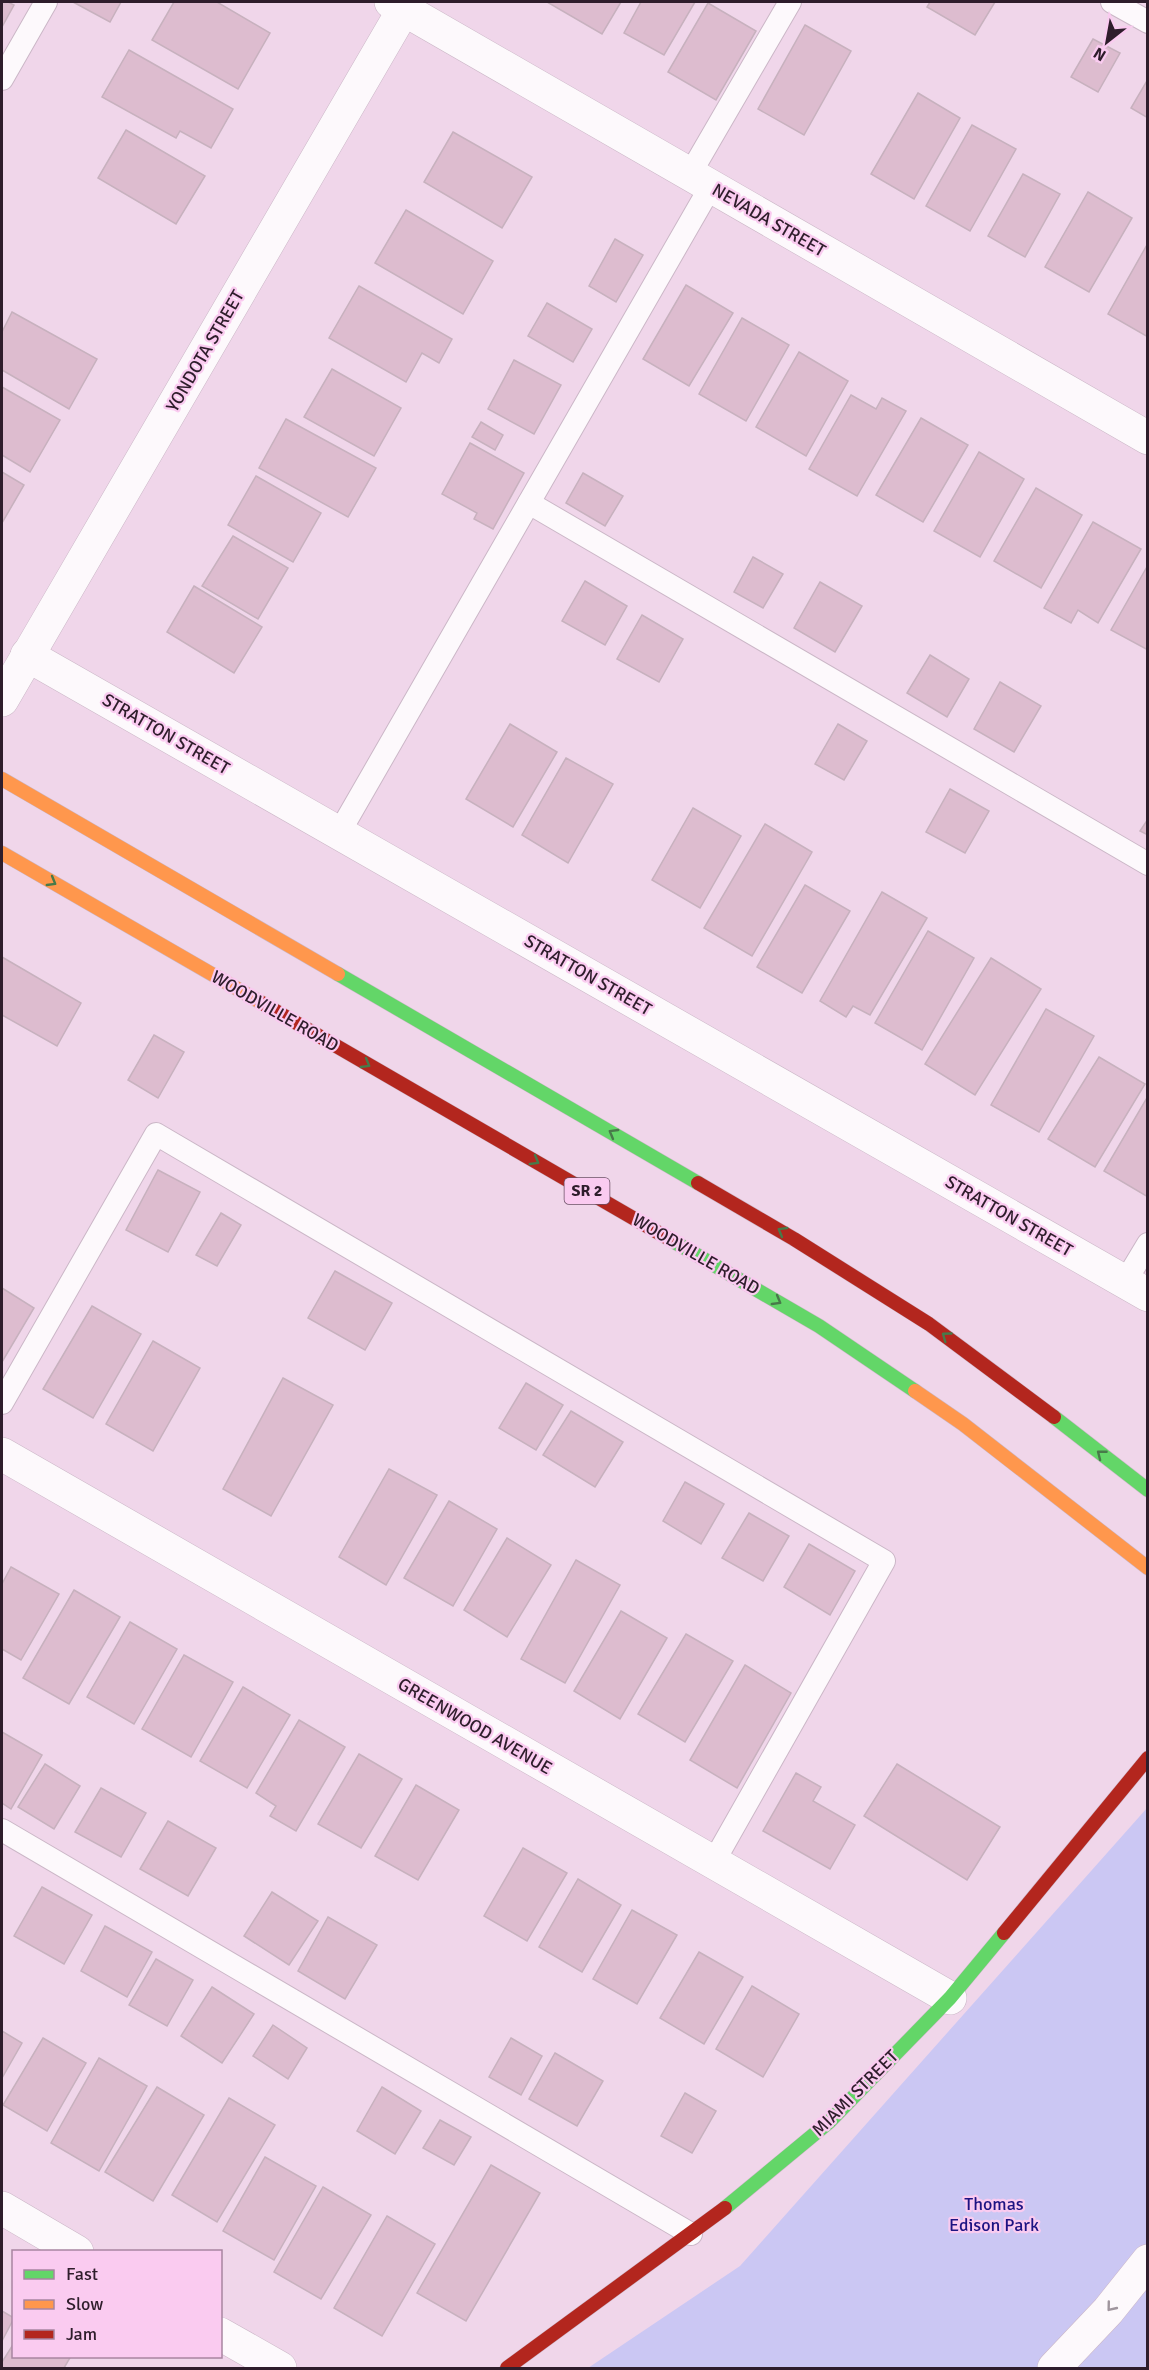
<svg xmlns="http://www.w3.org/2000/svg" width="1149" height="2370" font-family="Signika,sans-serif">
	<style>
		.green { fill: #cbc7f3 }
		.building { fill: #ddbccf; stroke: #c7b1be; stroke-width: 1.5 }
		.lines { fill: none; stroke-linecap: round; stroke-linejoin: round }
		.lane-casing { stroke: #cbb7c7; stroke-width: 24 }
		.street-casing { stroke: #cbb7c7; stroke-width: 34 }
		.fast-casing { stroke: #cbb7c7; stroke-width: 15 }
		.slow-casing { stroke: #cbb7c7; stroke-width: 15 }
		.jam-casing { stroke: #cbb7c7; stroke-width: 15 }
		.lane { stroke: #fdf9fc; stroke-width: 22 }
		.street { stroke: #fdf9fc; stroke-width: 33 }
		.fast { stroke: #63d668; stroke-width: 14 }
		.slow { stroke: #ff974d; stroke-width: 14 }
		.jam { stroke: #b3261e; stroke-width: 14 }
		.oneway { stroke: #487a4a }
		.oneway2 { stroke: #a0969e }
		.labels { text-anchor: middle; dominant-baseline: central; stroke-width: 4.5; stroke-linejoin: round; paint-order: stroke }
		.shield { fill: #facbf0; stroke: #6b5166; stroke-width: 1.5 }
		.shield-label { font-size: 16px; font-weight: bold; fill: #2e1d2b }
		.street-label { font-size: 18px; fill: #2e1d2b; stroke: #facbf0 }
		.park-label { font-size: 18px; fill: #1d1382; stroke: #facbf0 }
	</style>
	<rect width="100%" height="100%" fill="#f0d6ea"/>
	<!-- green -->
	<polygon class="green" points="1147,1808 1147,2368 588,2368 740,2266"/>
	<!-- building -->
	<g class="building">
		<polygon points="2,2 8,2 14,5 2,27"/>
		<polygon points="73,2 121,2 110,22"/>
		<polygon points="174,2 217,2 270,33 238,89 152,40"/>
		<polygon points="547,2 621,2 602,34"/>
		<polygon points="641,2 695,2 664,55 624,33"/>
		<polygon points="930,2 995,2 975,35 927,7"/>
		<polygon points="708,3 756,31 716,100 668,72"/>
		<polygon points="805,25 851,51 804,135 758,109"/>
		<polygon points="1093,39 1120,53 1098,92 1071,77"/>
		<polygon points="129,50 233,109 211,148 180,131 176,138 102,97"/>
		<polygon points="1148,79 1148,118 1131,108"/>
		<polygon points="918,93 960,118 914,199 871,174"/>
		<polygon points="972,125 1016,149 970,231 926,206"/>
		<polygon points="126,130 205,176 176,224 98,178"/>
		<polygon points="453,132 532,177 502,228 424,182"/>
		<polygon points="1023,174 1060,194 1025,257 988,236"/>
		<polygon points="1088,192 1132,218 1089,292 1045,267"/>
		<polygon points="406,210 493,261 463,314 375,263"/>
		<polygon points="615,239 643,255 616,302 589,286"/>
		<polygon points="1148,243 1148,337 1108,314"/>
		<polygon points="686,285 733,313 689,386 643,359"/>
		<polygon points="359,286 452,339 439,363 422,353 406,382 329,338"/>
		<polygon points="547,303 592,329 573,362 528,336"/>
		<polygon points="12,312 97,359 69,409 2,370 2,332"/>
		<polygon points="742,318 789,345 746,421 699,394"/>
		<polygon points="799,352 848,381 806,456 756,427"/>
		<polygon points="514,360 561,385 534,434 488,409"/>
		<polygon points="332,369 401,408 374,456 304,417"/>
		<polygon points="2,387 60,420 30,472 2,455"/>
		<polygon points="851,395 876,409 882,398 906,411 857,496 809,469"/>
		<polygon points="921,418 968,445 923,522 876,495"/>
		<polygon points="286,419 376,468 348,517 259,468"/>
		<polygon points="481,422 503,435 495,450 472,437"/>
		<polygon points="470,443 524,473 493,529 474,519 477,513 442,494"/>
		<polygon points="979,452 1024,479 980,557 934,531"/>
		<polygon points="2,472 24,485 2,523"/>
		<polygon points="583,473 623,496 605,526 566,503"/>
		<polygon points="256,476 321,513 293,562 228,525"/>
		<polygon points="1036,488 1082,515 1041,588 994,561"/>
		<polygon points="1093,522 1141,549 1098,623 1078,610 1071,623 1044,608"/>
		<polygon points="233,536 288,568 258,619 202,586"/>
		<polygon points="753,557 783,574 763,608 734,592"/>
		<polygon points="1148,565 1148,650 1111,630"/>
		<polygon points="585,581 627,606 605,645 562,621"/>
		<polygon points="820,582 862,606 835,652 794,628"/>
		<polygon points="194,586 262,627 234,673 167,632"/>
		<polygon points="642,615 683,639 659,682 617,659"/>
		<polygon points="930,655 969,679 947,717 907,693"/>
		<polygon points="1000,682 1041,706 1014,752 974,729"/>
		<polygon points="510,724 557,752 513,827 466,799"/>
		<polygon points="838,724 867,741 844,780 815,764"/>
		<polygon points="566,758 613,784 568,863 522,835"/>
		<polygon points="950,789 989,811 965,853 926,832"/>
		<polygon points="693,808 741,836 700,908 652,880"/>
		<polygon points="1148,819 1148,835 1140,831"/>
		<polygon points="765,824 812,852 752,956 704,928"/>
		<polygon points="805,885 850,911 802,993 757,967"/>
		<polygon points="882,892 927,918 870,1015 853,1006 846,1017 820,1001"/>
		<polygon points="928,931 974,958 922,1050 875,1023"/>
		<polygon points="2,957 81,1003 57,1046 2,1015"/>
		<polygon points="991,958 1041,989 975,1095 925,1064"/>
		<polygon points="1046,1009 1094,1036 1039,1132 991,1105"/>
		<polygon points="154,1035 184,1052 158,1098 128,1080"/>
		<polygon points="1099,1057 1145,1084 1095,1167 1048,1139"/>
		<polygon points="1148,1096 1148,1197 1104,1171"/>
		<polygon points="158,1170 200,1192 168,1252 126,1230"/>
		<polygon points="221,1213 241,1225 217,1266 196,1255"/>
		<polygon points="335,1271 392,1303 365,1350 308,1318"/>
		<polygon points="2,1288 34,1308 2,1362"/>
		<polygon points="92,1306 141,1334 93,1418 43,1389"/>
		<polygon points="153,1341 200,1368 153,1451 106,1424"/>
		<polygon points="283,1378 333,1405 271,1516 223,1489"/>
		<polygon points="526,1383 563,1405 536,1450 499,1428"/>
		<polygon points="571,1411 623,1442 595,1487 543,1455"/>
		<polygon points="389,1469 437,1495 386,1585 339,1557"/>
		<polygon points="685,1482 724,1504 701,1544 663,1521"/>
		<polygon points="449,1501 497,1529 453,1606 404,1578"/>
		<polygon points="749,1513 789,1536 763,1581 722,1558"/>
		<polygon points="507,1538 551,1565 507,1637 464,1610"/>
		<polygon points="809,1544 855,1571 830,1615 784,1587"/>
		<polygon points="576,1560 620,1585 565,1683 521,1659"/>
		<polygon points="11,1567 59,1594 21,1660 2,1649 2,1584"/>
		<polygon points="74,1590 120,1617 69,1704 23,1678"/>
		<polygon points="621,1611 667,1638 620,1719 574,1691"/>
		<polygon points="130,1622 177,1649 134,1724 87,1697"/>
		<polygon points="686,1634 733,1661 685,1742 638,1714"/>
		<polygon points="184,1655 233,1682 191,1757 142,1729"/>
		<polygon points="745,1665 791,1693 737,1788 690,1760"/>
		<polygon points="243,1687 290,1715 247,1788 200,1761"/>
		<polygon points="299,1720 345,1747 296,1831 270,1816 276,1806 256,1793"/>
		<polygon points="2,1732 42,1755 11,1809 2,1803"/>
		<polygon points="359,1754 402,1779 361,1848 318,1824"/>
		<polygon points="45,1764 80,1786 54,1829 18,1807"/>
		<polygon points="897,1764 1000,1827 967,1880 864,1816"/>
		<polygon points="796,1773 821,1787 813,1801 855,1825 830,1869 763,1831"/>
		<polygon points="416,1785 459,1810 418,1880 375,1856"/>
		<polygon points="101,1788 146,1813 121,1857 75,1832"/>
		<polygon points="168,1821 216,1848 188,1896 140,1869"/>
		<polygon points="523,1848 567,1873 527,1941 484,1916"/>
		<polygon points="578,1879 621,1905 582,1972 539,1947"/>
		<polygon points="42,1887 92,1915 64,1964 14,1936"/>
		<polygon points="272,1892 318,1921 289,1965 244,1936"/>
		<polygon points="632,1910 677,1935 637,2004 593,1979"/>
		<polygon points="328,1917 377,1945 345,1999 298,1971"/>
		<polygon points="105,1926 152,1952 127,1997 81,1971"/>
		<polygon points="699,1952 743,1977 704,2044 660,2018"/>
		<polygon points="156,1959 193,1980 167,2026 129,2005"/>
		<polygon points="752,1986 799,2014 763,2077 716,2049"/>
		<polygon points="212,1987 254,2014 222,2063 181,2036"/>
		<polygon points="273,2025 307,2048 288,2079 253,2056"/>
		<polygon points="2,2031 22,2043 2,2078"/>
		<polygon points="43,2038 86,2063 47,2131 3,2105"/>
		<polygon points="511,2038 542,2056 521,2095 489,2077"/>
		<polygon points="555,2053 603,2081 577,2126 529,2099"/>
		<polygon points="99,2058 147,2086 99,2171 51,2143"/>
		<polygon points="157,2087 204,2115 153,2201 105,2172"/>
		<polygon points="382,2087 421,2111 395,2154 357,2131"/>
		<polygon points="685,2093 716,2111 692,2153 661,2136"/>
		<polygon points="229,2098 275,2125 217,2222 172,2195"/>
		<polygon points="440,2120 471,2137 454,2165 423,2148"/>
		<polygon points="265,2157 316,2186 274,2260 223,2231"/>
		<polygon points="491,2165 540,2193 466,2321 417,2293"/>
		<polygon points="323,2187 371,2215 321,2299 274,2272"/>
		<polygon points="387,2216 435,2244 382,2336 334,2308"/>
		<polygon points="2,2311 14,2318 2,2341"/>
		<polygon points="14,2343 14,2356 71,2356 64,2368 2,2368 2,2362"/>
	</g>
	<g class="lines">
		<!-- lane casing -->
		<g class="lane-casing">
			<g id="lane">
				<polyline points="1112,2 1148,22"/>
				<polyline points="2,79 46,2"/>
				<polyline points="690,174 790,2"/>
				<polyline points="529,503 1148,864"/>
				<polyline points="339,833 711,186"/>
				<polyline points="1125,1282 1148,1244"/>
				<polyline points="2,1403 156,1134 884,1561 713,1863"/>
				<polyline points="2,1830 691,2234"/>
			</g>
		</g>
		<!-- street casing -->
		<g class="street-casing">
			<g id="street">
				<polyline points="391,2 1148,438"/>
				<polyline points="27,655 1148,1295"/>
				<polyline points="2,700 408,2"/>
				<polyline points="2,1454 950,1998"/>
				<polyline points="2,2208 77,2252"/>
				<polyline points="220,2334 280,2368"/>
				<polyline points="1054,2368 1108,2311 1148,2261"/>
			</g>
		</g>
		<!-- fast casing -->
		<g class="fast-casing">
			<g id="fast">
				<polyline points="338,974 698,1183"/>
				<polyline points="671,1240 819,1326 915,1391"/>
				<polyline points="1054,1417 1148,1490"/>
				<polyline points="725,2208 829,2122 950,1998 1004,1933"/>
			</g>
		</g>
		<!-- slow casing -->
		<g class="slow-casing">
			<g id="slow">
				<polyline points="2,779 338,974"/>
				<polyline points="2,853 262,1003"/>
				<polyline points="915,1391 963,1424 1148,1568"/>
			</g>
		</g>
		<!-- jam casing -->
		<g class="jam-casing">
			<g id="jam">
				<polyline points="262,1003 671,1240"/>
				<polyline points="698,1183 794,1239 929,1324 1054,1417"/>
				<polyline points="1004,1933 1148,1758"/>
				<polyline points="507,2368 725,2208"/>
			</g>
		</g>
		<!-- lane -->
		<use href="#lane" class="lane"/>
		<!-- street -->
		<use href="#street" class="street"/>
		<!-- fast -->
		<use href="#fast" class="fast"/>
		<!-- slow -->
		<use href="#slow" class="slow"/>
		<!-- jam -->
		<use href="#jam" class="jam"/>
	</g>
	<!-- one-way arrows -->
	<defs><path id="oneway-chevron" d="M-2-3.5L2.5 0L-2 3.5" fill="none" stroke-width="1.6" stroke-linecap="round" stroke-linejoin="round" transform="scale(1.5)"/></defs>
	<g class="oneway">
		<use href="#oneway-chevron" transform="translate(52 882) rotate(30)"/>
		<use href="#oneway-chevron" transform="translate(366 1064) rotate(30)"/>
		<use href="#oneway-chevron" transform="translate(613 1133) rotate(-150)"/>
		<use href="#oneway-chevron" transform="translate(535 1161) rotate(30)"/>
		<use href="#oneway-chevron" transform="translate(782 1231) rotate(-150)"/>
		<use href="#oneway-chevron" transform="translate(777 1301) rotate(30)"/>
		<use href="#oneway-chevron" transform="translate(946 1336) rotate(-144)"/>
		<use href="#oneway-chevron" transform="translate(1101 1454) rotate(-142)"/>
	</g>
	<use class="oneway2" href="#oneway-chevron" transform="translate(1111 2307) rotate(129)"/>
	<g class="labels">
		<!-- shield labels -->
		<rect class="shield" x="564.5" y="1178" width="45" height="26" rx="4.5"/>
		<g class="shield-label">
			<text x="587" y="1191">SR 2</text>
		</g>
		<!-- street labels -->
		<g class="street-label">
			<text transform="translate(769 220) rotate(30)">NEVADA STREET</text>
			<text transform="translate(205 351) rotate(-60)">YONDOTA STREET</text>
			<text transform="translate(166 734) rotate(30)">STRATTON STREET</text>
			<text transform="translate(588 975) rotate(30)">STRATTON STREET</text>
			<text transform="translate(275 1011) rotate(30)">WOODVILLE ROAD</text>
			<text transform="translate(1009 1216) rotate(30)">STRATTON STREET</text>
			<text transform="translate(696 1254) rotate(30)">WOODVILLE ROAD</text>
			<text transform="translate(475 1726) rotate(30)">GREENWOOD AVENUE</text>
			<text transform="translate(855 2093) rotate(-45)">MIAMI STREET</text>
		</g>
		<!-- park labels -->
		<g class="park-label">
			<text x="994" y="2204">Thomas<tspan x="994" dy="21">Edison Park</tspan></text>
		</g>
	</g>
	<!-- border -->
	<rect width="1149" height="2370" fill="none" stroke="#2e1d2b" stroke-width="6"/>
	<!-- legend -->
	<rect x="12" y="2250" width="210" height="108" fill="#facbf0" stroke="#a885a1" stroke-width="1.5"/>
	<rect x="24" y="2270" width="30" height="9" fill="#63d668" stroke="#a885a1" stroke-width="1.5"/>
	<text x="66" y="2280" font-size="18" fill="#2e1d2b">Fast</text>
	<rect x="24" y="2300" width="30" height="9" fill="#ff974d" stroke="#a885a1" stroke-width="1.5"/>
	<text x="66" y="2310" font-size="18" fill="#2e1d2b">Slow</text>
	<rect x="24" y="2330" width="30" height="9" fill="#b3261e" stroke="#a885a1" stroke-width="1.5"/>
	<text x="66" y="2340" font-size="18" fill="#2e1d2b">Jam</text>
	<!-- north arrow -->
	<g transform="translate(1107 42) rotate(211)" stroke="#facbf0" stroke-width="4.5" paint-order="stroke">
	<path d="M0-4.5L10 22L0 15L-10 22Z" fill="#2e1d2b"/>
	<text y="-9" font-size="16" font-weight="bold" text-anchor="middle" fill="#2e1d2b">N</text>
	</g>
</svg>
